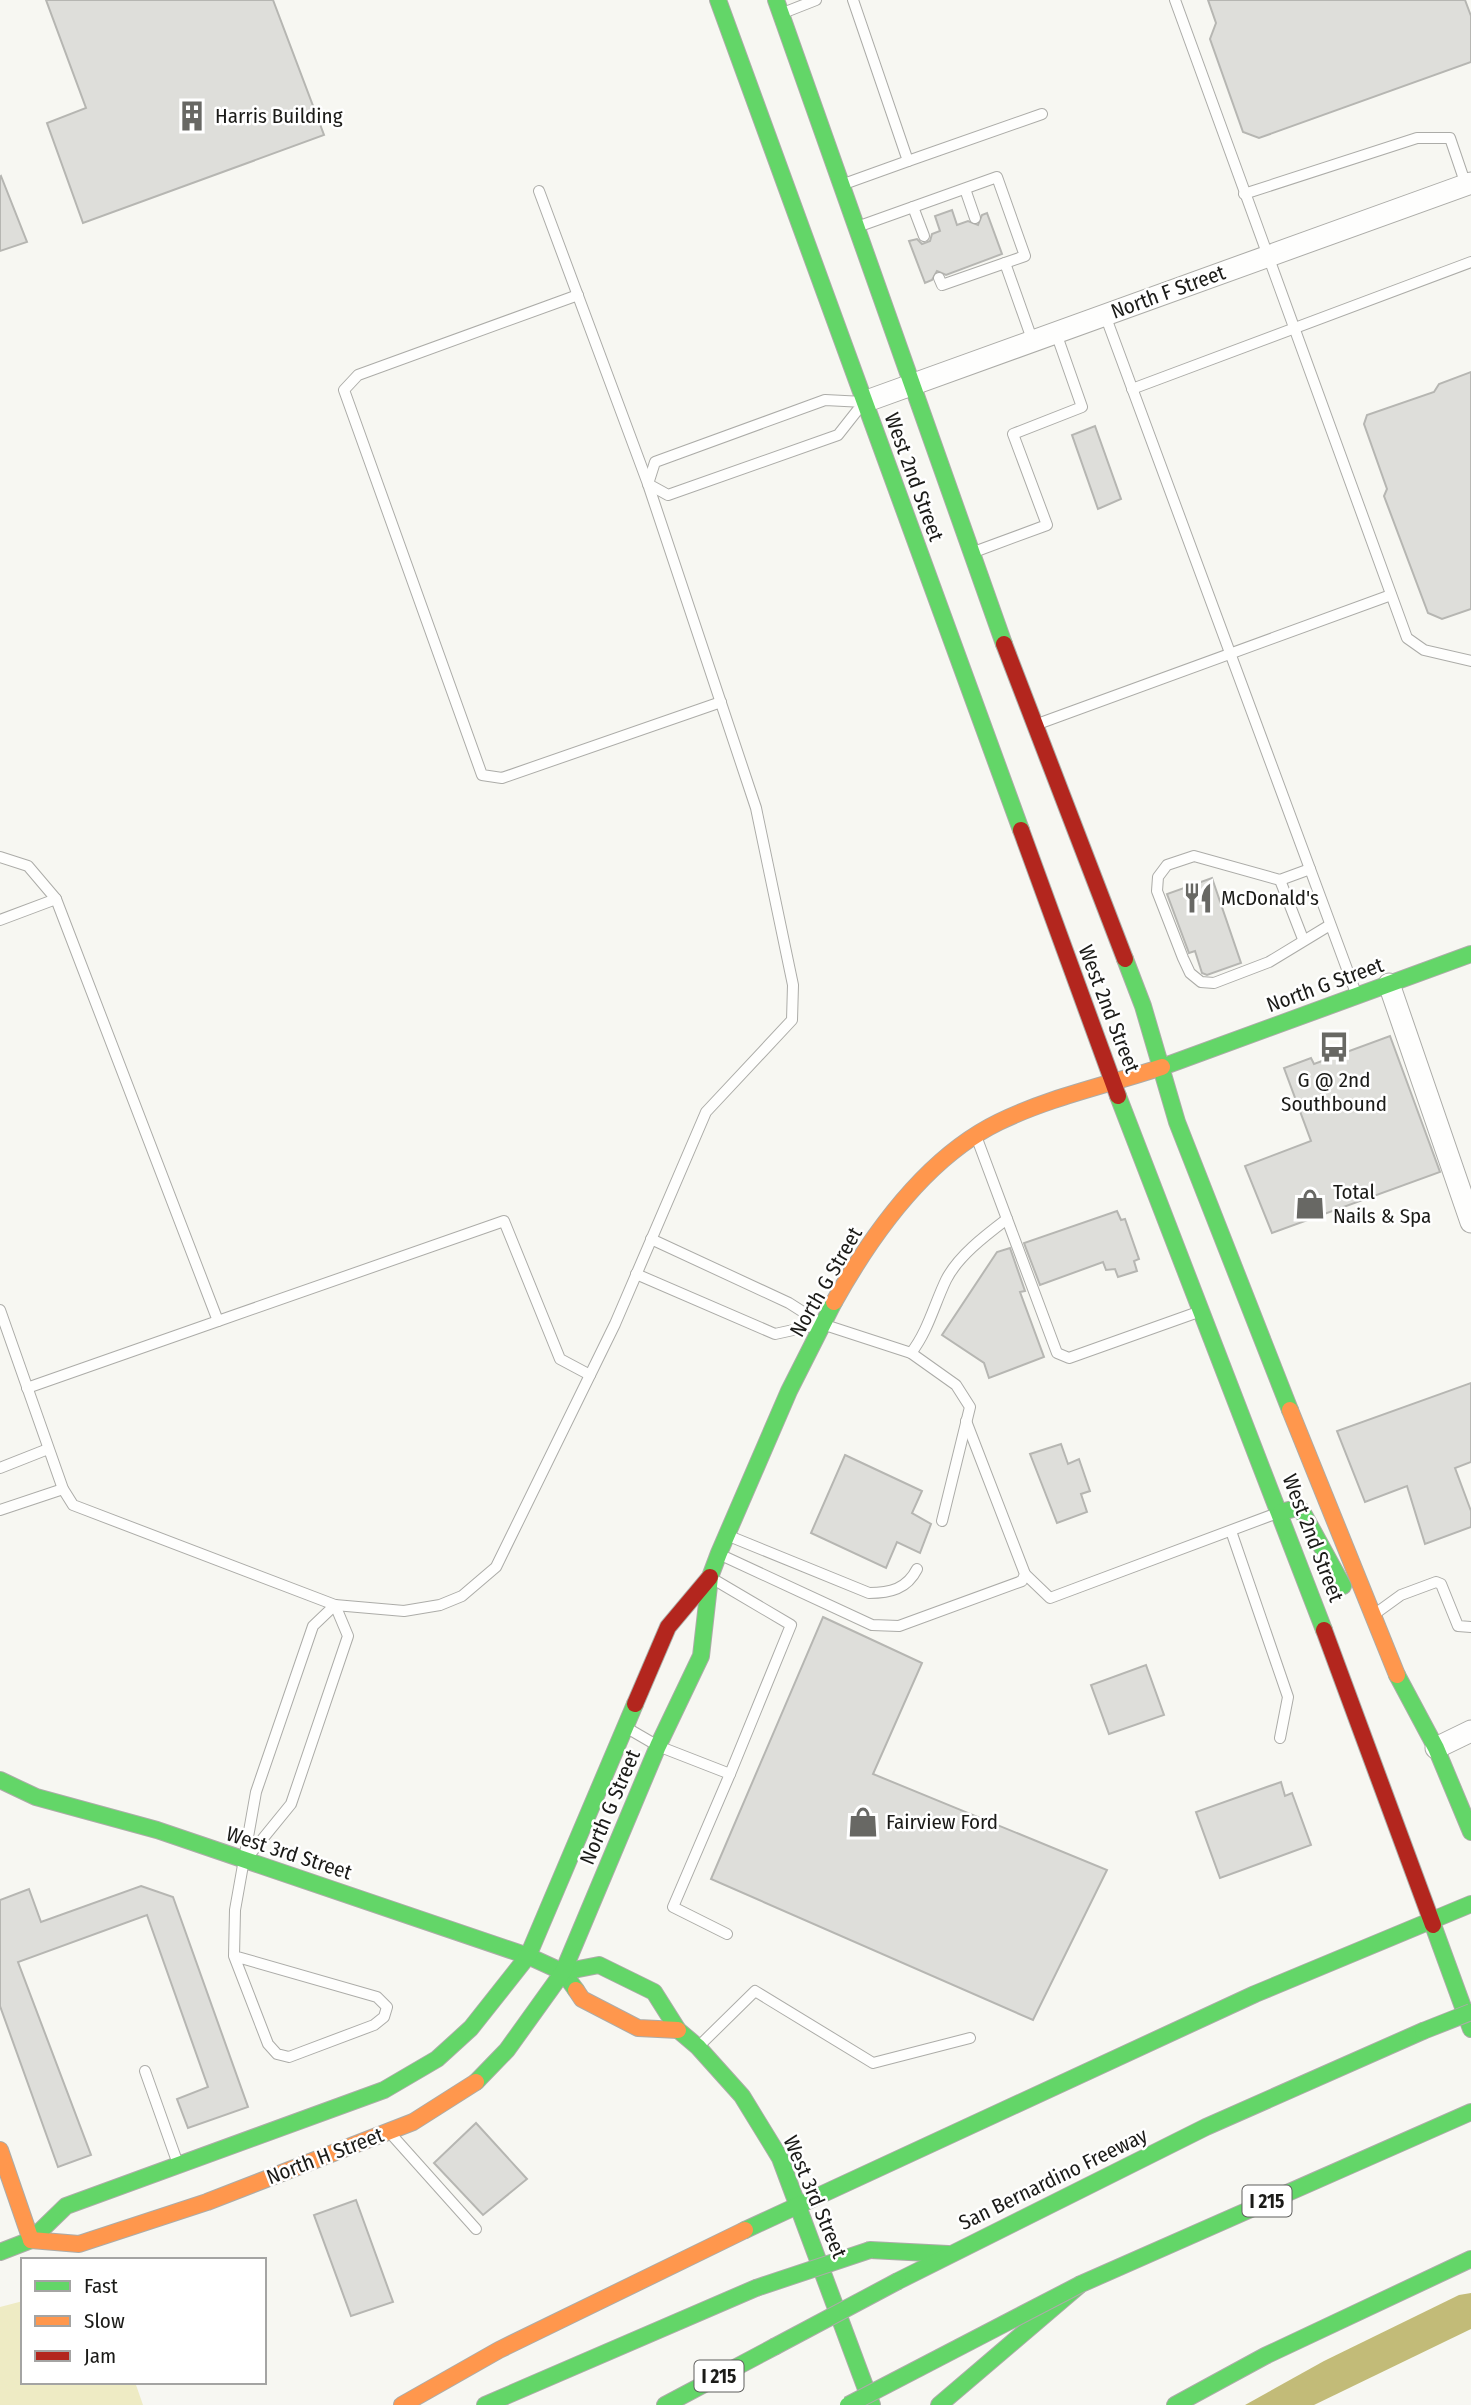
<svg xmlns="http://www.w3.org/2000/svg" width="1471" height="2405" font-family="'Fira Sans Condensed',sans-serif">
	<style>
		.green { fill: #eeebc4 }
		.water { fill: #c2bb78 }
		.building { fill: #dededa; stroke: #b6b6b2; stroke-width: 2 }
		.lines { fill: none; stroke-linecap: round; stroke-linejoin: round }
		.lane-casing { stroke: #acaca8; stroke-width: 12 }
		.street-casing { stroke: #acaca8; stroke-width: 23 }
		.fast-casing { stroke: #acaca8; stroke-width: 18 }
		.slow-casing { stroke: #acaca8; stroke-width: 18 }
		.jam-casing { stroke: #acaca8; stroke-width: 18 }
		.lane { stroke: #fefefd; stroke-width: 10 }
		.street { stroke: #fefefd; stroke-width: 21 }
		.fast { stroke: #63d668; stroke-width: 16 }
		.slow { stroke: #ff974d; stroke-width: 16 }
		.jam { stroke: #b3261e; stroke-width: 16 }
		.fast-bridge-casing { stroke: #acaca8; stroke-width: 18; stroke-linecap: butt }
		.fast-bridge { stroke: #63d668; stroke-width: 16 }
		.labels { text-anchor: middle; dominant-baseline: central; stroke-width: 5; stroke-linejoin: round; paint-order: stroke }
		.shield { fill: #fff; stroke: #5f5f5d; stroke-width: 2 }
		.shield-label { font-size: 19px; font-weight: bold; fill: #1b1b18 }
		.poi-label { font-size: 21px; fill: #1b1b18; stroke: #fff; text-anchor: start }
		.street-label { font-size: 21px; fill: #1b1b18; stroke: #fff }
	</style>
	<rect width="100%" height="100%" fill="#f7f7f2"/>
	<!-- green -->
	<polygon class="green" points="23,2301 23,2382 135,2382 143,2405 0,2405 0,2307"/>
	<!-- water -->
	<polygon class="water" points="1471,2293 1471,2329 1314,2405 1245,2405 1324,2361 1459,2295"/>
	<!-- building -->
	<g class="building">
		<polygon points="46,0 273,0 324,135 83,223 47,123 86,108"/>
		<polygon points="1208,0 1465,0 1471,16 1471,62 1259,138 1243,132 1210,39 1216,23"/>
		<polygon points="1,176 27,242 0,251 0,177"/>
		<polygon points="952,210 957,225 968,221 978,225 982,215 987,213 1002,254 946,275 937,271 932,280 925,283 909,241 917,239 922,244 930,241 932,234 940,231 935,216"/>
		<polygon points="1471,372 1471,609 1442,619 1428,613 1384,496 1387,489 1364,424 1367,415 1434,392 1439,384"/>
		<polygon points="1095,426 1121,499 1098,509 1072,435"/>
		<polygon points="1212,878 1241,963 1207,975 1202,973 1195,951 1189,953 1167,894"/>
		<polygon points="1390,1036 1440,1172 1272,1233 1245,1166 1311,1141 1284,1068 1311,1058 1314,1064"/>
		<polygon points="1117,1211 1121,1220 1125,1219 1139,1259 1134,1261 1137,1271 1118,1277 1115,1269 1106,1270 1103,1262 1040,1285 1024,1243"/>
		<polygon points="1010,1248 1025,1291 1020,1292 1044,1357 989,1378 984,1363 942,1335 997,1252"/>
		<polygon points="1471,1383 1471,1462 1455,1468 1471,1511 1471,1527 1425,1544 1407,1486 1365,1502 1337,1431"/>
		<polygon points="1061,1444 1068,1464 1079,1459 1090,1491 1081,1494 1087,1512 1057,1523 1030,1454"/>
		<polygon points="845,1455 922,1491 912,1513 931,1524 920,1553 897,1542 886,1568 811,1533"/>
		<polygon points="823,1617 922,1663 873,1774 1107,1870 1033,2020 711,1879"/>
		<polygon points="1146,1665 1164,1715 1109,1734 1091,1685"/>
		<polygon points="1281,1782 1285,1796 1292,1793 1311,1845 1220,1878 1196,1812"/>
		<polygon points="141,1886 173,1897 248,2107 188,2128 177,2099 208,2087 147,1915 18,1962 91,2155 58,2167 0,2006 0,1900 29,1889 41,1922"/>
		<polygon points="476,2123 527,2179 483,2215 434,2163"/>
		<polygon points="356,2200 393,2302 351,2316 314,2215"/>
	</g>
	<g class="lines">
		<!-- lane casing -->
		<g class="lane-casing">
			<g id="lane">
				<polyline points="1175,0 1407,638 1424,650 1471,661"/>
				<polyline points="783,13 816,0"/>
				<polyline points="908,161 1042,114"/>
				<polyline points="844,184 908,161 853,0"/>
				<polyline points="965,189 975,218"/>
				<polyline points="1244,194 1417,138 1450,138 1466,185"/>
				<polyline points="913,207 997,177 1025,256 1005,263"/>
				<polyline points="857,227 913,207 924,236"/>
				<polyline points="939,278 942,285 1005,263 1033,342"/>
				<polyline points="578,295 358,375 344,390 482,775 502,778 721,702"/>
				<polyline points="1105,315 1357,996"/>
				<polyline points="1132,389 1471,262"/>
				<polygon points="825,400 864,402 838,435 668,495 648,484 655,462"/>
				<polyline points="974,552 1047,525 1013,434 1082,407 1056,333"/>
				<polyline points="1035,725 1391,595"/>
				<polyline points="0,857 28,866 56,899"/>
				<polyline points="1310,869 1280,880 1194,856 1167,865 1158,877 1157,891 1183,958 1190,973 1201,982 1214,983 1269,962 1330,925"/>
				<polyline points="1280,880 1303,939"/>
				<polyline points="0,920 56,899 218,1321 27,1388"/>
				<polyline points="976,1136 1057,1353 1069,1358 1201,1311"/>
				<polyline points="651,1239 789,1303 822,1324 911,1353 956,1385 970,1407 942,1521"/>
				<polyline points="636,1274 775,1334 816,1325"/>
				<polyline points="0,1310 63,1489 73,1505 335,1605 404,1611 440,1605 462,1596 496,1567 615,1324 706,1112 792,1020 793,985 756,808 648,484 539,191"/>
				<polyline points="218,1321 504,1221 560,1359 590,1375"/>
				<path d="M911,1353c17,-22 23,-48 35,-73 12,-24 40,-45 61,-61"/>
				<polyline points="0,1468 48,1449"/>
				<polyline points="0,1510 63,1489"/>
				<polyline points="1231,1531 1288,1697 1280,1738"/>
				<path d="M729,1536l140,57c21,0 38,-4 48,-24"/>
				<polyline points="721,1555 872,1625 899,1626 1022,1581 1025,1574 966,1421"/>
				<polyline points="1025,1574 1050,1598 1280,1512"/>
				<polyline points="713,1579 791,1625 730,1774"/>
				<polyline points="1372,1616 1401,1595 1436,1582 1441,1584 1458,1626 1471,1627"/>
				<polyline points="627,1728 658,1746 730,1774 673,1907 727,1934"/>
				<polyline points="247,1858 291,1804 348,1636 335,1605"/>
				<polyline points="234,1956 377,1997 387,2007 384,2017 374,2025 289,2057 277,2054 268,2044 234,1956 235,1910 256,1792 313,1626 335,1605"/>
				<polyline points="698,2047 755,1991 873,2063 970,2038"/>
				<polyline points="145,2071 178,2164"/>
				<polyline points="391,2134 476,2229"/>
			</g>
		</g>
		<!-- street casing -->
		<g class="street-casing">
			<g id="street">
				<polyline points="864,402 1471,183"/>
				<polyline points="1389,984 1471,1222"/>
				<polyline points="1436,1748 1471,1731"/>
			</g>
		</g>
		<!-- fast casing -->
		<g class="fast-casing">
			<g id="fast">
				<polyline points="718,0 1021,830"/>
				<polyline points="776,0 1004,644"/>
				<polyline points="1125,959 1143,1006 1177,1122 1290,1410"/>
				<polyline points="1162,1067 1471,954"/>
				<polyline points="1118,1096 1324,1630"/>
				<polyline points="1281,1512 1297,1508 1302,1511 1343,1586"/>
				<polyline points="1397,1675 1436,1748 1471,1832"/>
				<polyline points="0,1780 36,1797 157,1830 528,1956 563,1972 576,1990"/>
				<polyline points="1433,1925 1471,2029"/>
				<polyline points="563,1972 599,1965 654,1992 678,2030 698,2047 742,2096 780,2158 872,2405"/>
				<polyline points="476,2082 507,2050 563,1972 658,1746 701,1656 710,1577 719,1553 789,1391 834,1302"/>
				<polyline points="745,2230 1255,1994 1471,1904"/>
				<polyline points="870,2250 948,2254"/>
				<polyline points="0,2252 31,2240 66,2206 384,2090 437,2059 471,2028 528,1956 635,1704"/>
				<polyline points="898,2281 1206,2127 1423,2031"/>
				<polyline points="485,2405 756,2288"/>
				<polyline points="665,2405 774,2347"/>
				<polyline points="939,2405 1081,2284 1471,2112"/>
				<polyline points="1175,2405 1265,2356 1471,2259"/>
			</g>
		</g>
		<!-- slow casing -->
		<g class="slow-casing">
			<g id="slow">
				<path d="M834,1302c38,-68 93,-145 165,-180 51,-25 109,-37 163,-55"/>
				<polyline points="1290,1410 1397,1675"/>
				<polyline points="576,1990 582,1999 638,2028 678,2030"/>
				<polyline points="0,2150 31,2240"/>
				<polyline points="31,2240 79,2244 207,2202 413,2122 476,2082"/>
				<polyline points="402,2405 499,2350 745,2230"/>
			</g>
		</g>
		<!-- jam casing -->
		<g class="jam-casing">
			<g id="jam">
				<polyline points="1004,644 1125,959"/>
				<polyline points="1021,830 1118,1096"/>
				<polyline points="1324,1630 1433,1925"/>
				<polyline points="635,1704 668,1627 710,1577"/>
			</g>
		</g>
		<!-- lane -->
		<use href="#lane" class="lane"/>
		<!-- street -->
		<use href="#street" class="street"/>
		<!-- fast -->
		<use href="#fast" class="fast"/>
		<!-- slow -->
		<use href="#slow" class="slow"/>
		<!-- jam -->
		<use href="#jam" class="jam"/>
		<!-- fast-bridge casing -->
		<g class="fast-bridge-casing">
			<g id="fast-bridge">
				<polyline points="1423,2031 1471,2012"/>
				<polyline points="756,2288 870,2250"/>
				<polyline points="774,2347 898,2281"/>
				<polyline points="848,2405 1081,2284"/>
			</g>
		</g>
		<!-- fast-bridge -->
		<use href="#fast-bridge" class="fast-bridge"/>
	</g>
	<!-- icons -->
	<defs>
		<g id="building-bare" transform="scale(2.415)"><path d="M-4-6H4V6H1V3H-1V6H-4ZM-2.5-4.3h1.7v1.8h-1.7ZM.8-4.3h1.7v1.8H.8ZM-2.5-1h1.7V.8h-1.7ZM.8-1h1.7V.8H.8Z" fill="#686864" stroke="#fff" stroke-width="2.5" paint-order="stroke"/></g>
		<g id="restaurant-bare" transform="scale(2.415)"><path d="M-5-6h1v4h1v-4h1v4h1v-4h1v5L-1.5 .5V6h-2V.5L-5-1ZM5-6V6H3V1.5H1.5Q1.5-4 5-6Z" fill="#686864" stroke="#fff" stroke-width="2.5" paint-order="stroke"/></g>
		<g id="bus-bare" transform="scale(2.415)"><path d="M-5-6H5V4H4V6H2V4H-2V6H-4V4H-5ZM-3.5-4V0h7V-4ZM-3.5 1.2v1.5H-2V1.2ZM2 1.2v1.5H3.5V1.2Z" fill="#686864" stroke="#fff" stroke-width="2.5" paint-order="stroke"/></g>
		<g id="shop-bare" transform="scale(2.415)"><path d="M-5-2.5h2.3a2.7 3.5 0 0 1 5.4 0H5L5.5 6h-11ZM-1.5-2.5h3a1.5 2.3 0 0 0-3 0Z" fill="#686864" stroke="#fff" stroke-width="2.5" paint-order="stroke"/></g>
	</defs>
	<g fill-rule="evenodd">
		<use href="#building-bare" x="192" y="116"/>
		<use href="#restaurant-bare" x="1198" y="898"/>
		<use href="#bus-bare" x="1334" y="1047"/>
		<use href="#shop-bare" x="1310" y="1204"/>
		<use href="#shop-bare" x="863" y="1822"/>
	</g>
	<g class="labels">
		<!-- shield labels -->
		<g class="shield">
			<rect x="1242.5" y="2185.5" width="49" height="31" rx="5"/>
			<rect x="694.5" y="2360.5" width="49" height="31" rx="5"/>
		</g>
		<g class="shield-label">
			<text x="1267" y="2201">I 215</text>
			<text x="719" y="2376">I 215</text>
		</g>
		<!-- poi labels -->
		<g class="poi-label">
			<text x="215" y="116">Harris Building</text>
			<text x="1221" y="898">McDonald's</text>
			<text x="1334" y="1080" text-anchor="middle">G @ 2nd<tspan x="1334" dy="24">Southbound</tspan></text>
			<text x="1333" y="1192">Total<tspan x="1333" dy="24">Nails &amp; Spa</tspan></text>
			<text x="886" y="1822">Fairview Ford</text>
		</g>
		<!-- street labels -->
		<g class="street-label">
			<text transform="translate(1168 292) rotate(-20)">North F Street</text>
			<text transform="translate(914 477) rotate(70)">West 2nd Street</text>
			<text transform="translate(1325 985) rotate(-20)">North G Street</text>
			<text transform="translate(1109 1009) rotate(69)">West 2nd Street</text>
			<text transform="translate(826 1282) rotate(-60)">North G Street</text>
			<text transform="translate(1313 1538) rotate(69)">West 2nd Street</text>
			<text transform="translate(610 1807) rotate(-67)">North G Street</text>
			<text transform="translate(289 1853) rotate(18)">West 3rd Street</text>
			<text transform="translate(325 2156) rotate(-21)">North H Street</text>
			<text transform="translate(1053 2179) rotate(-26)">San Bernardino Freeway</text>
			<text transform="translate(815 2197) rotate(67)">West 3rd Street</text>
		</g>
	</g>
	<!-- legend -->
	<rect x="21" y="2258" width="245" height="126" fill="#ffffff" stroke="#a4a4a3" stroke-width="2"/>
	<rect x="35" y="2281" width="35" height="10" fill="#63d668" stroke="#a4a4a3" stroke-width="2"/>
	<text x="84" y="2293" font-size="21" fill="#1b1b18">Fast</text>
	<rect x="35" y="2316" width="35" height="10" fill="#ff974d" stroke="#a4a4a3" stroke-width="2"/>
	<text x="84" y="2328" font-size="21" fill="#1b1b18">Slow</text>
	<rect x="35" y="2351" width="35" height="10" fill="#b3261e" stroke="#a4a4a3" stroke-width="2"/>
	<text x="84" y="2363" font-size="21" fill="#1b1b18">Jam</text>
</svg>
